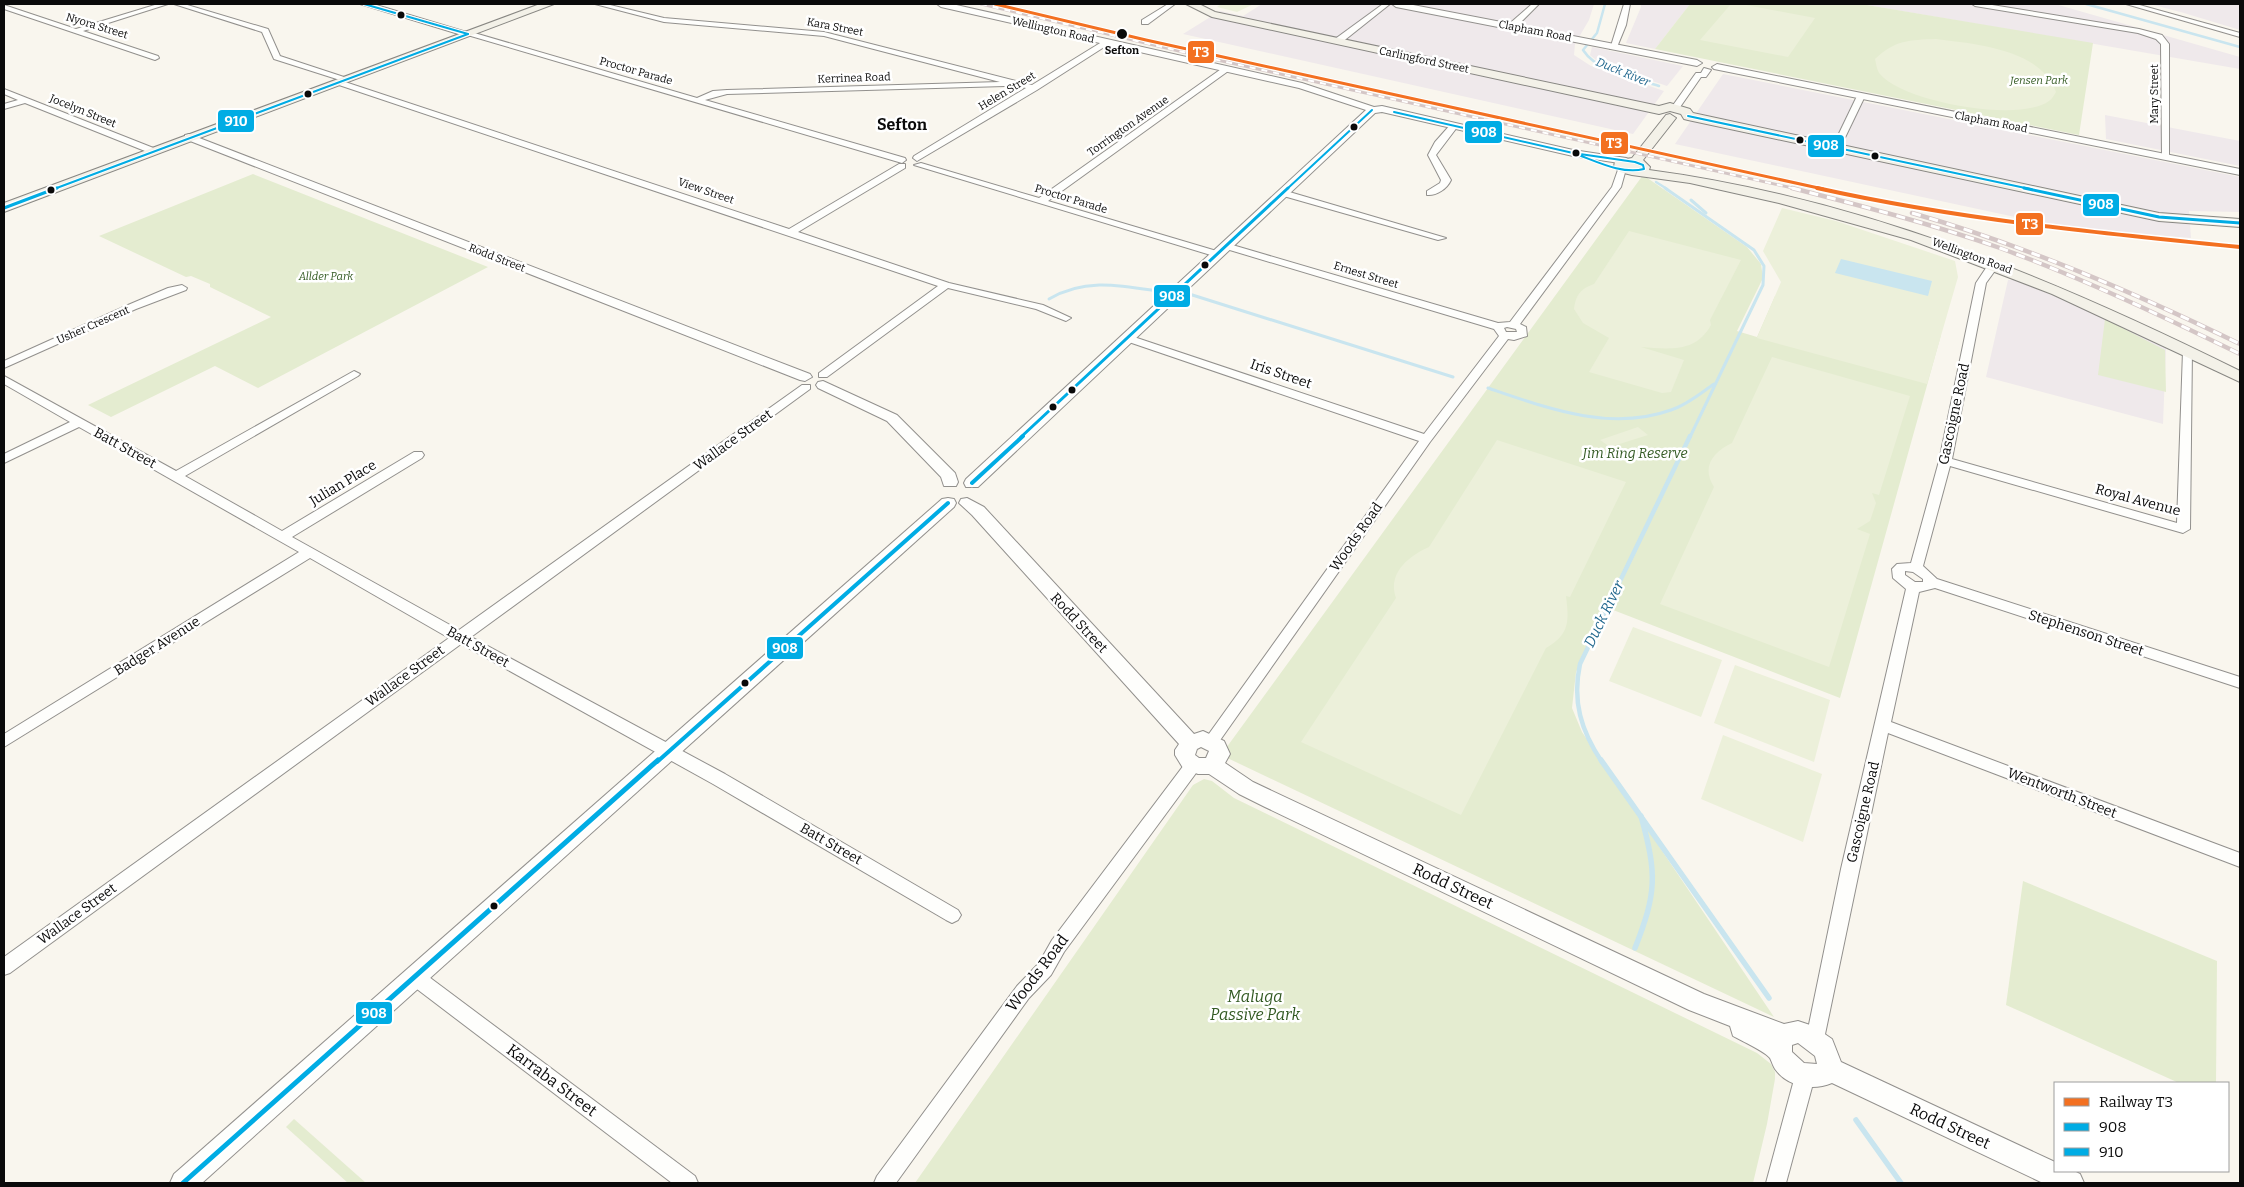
<svg xmlns="http://www.w3.org/2000/svg" width="2244" height="1187" font-family="Bitter,serif">
	<style>
		.industrial { fill: #efe9eb }
		.green { fill: #e4ecd0 }
		.pitch { fill: #ecf0da }
		.water { fill: #c9e5ef }
		.lines { fill: none; stroke-linecap: round; stroke-linejoin: round }
		.stream-far3 { stroke: #c9e5ef; stroke-width: 2.5 }
		.stream-far2 { stroke: #c9e5ef; stroke-width: 3 }
		.stream-far1 { stroke: #c9e5ef; stroke-width: 4.5 }
		.stream { stroke: #c9e5ef; stroke-width: 5.5 }
		.minor-casing { stroke: #92908d; stroke-width: 2 }
		.tertiary-casing { stroke: #92908d; stroke-width: 2 }
		.secondary-casing { stroke: #888783; stroke-width: 2 }
		.minor { fill: #fefefc; fill-rule: evenodd }
		.tertiary { fill: #fefefc; fill-rule: evenodd }
		.secondary { fill: #f3f1e8; fill-rule: evenodd }
		.rail-far1-casing { stroke: #d4c6c6; stroke-width: 3 }
		.rail-casing { stroke: #d4c6c6; stroke-width: 4.5 }
		.rail-far1 { stroke: #fff; stroke-width: 2; stroke-dasharray: 6; stroke-linecap: butt }
		.rail { stroke: #fff; stroke-width: 3; stroke-dasharray: 9; stroke-linecap: butt }
		.bus-1-far3-casing { stroke: #fff; stroke-width: 4 }
		.bus-1-far2-casing { stroke: #fff; stroke-width: 6 }
		.bus-1-far1-casing { stroke: #fff; stroke-width: 8 }
		.bus-1-casing { stroke: #fff; stroke-width: 9 }
		.bus-2-far1-casing { stroke: #fff; stroke-width: 4 }
		.bus-2-casing { stroke: #fff; stroke-width: 6 }
		.bus-1-far3 { stroke: #00ace4; stroke-width: 2 }
		.bus-1-far2 { stroke: #00ace4; stroke-width: 3 }
		.bus-1-far1 { stroke: #00ace4; stroke-width: 4 }
		.bus-1 { stroke: #00ace4; stroke-width: 5 }
		.bus-2-far1 { stroke: #00ace4; stroke-width: 2 }
		.bus-2 { stroke: #00ace4; stroke-width: 3 }
		.rail-1-far1-casing { stroke: #fff; stroke-width: 5 }
		.rail-1-casing { stroke: #fff; stroke-width: 7 }
		.rail-1-far1 { stroke: #f37021; stroke-width: 3 }
		.rail-1 { stroke: #f37021; stroke-width: 4 }
		.bus-dot { fill: #0a0a0a; stroke: #fff; stroke-width: 2 }
		.labels { text-anchor: middle; dominant-baseline: central; stroke-width: 5; stroke-linejoin: round; paint-order: stroke }
		.far-street-label { font-size: 11px; fill: #0a0a0a; stroke: #fff }
		.far-stop-label { font-size: 11px; font-weight: bold; fill: #0a0a0a; stroke: #fff }
		.far-park-label { font-size: 11px; font-style: italic; fill: #335a23; stroke: #fff }
		.far-water-label { font-size: 12px; font-style: italic; fill: #22688e; stroke: #fff }
		.street-label { font-size: 14px; fill: #0a0a0a; stroke: #fff }
		.park-label { font-size: 14px; font-style: italic; fill: #335a23; stroke: #fff }
		.water-label { font-size: 15px; font-style: italic; fill: #22688e; stroke: #fff }
		.far-district-label { font-size: 16px; font-weight: bold; fill: #0a0a0a; stroke: #fff }
		.near-street-label { font-size: 16px; fill: #0a0a0a; stroke: #fff }
		.near-park-label { font-size: 16px; font-style: italic; fill: #335a23; stroke: #fff }
		.line-badge { stroke: #fff; stroke-width: 2 }
		.badge-label { font-size: 14px; text-anchor: middle; font-weight: bold; fill: #fff }
	</style>
	<rect width="100%" height="100%" fill="#f9f6ee"/>
	<!-- industrial -->
	<g class="industrial">
		<polygon points="1262,4 1594,4 1589,20 1575,44 1574,55 1591,66 1664,91 1633,134 1183,34 1220,11 1243,16"/>
		<polygon points="1641,4 1690,4 1655,49 1626,43 1641,7"/>
		<polygon points="1861,4 2055,4 2240,57 2240,69"/>
		<polygon points="2150,4 2240,4 2240,30 2184,13"/>
		<polygon points="1592,47 1683,66 1667,86 1600,63 1590,55"/>
		<polygon points="1723,74 2240,177 2240,212 2189,211 2191,238 2095,230 2029,220 1675,144"/>
		<polygon points="2105,115 2240,141 2240,166 2106,139"/>
		<polygon points="2008,280 2015,280 2071,303 2166,348 2163,424 1986,377"/>
	</g>
	<!-- green -->
	<g class="green">
		<polygon points="1690,4 1861,4 2093,43 2079,135 1655,49"/>
		<polygon points="253,174 488,267 258,388 215,366 111,417 88,405 271,317 210,287 210,284 191,276 186,277 99,236"/>
		<polygon points="1643,175 1747,247 1761,264 1763,278 1737,331 1757,337 1775,296 1941,335 1840,698 1608,608 1576,672 1572,708 1582,732 1774,1017 1221,755"/>
		<polygon points="2105,319 2165,350 2166,392 2098,375"/>
		<polygon points="1204,779 1212,781 1234,798 1757,1053 1771,1064 1775,1072 1775,1079 1767,1124 1753,1183 915,1183 1193,785"/>
		<polygon points="2023,881 2217,961 2216,1083 2179,1083 2006,1005"/>
		<polygon points="294,1119 366,1183 348,1183 286,1127"/>
	</g>
	<!-- pitch -->
	<g class="pitch">
		<polygon points="1221,4 1254,4 1237,12 1217,7"/>
		<polygon points="1731,4 1741,4 1815,18 1788,57 1700,40"/>
		<path d="M1936,39c39,5 105,10 120,53 -2,3 -4,7 -7,9 -30,22 -146,1 -169,-27 -3,-3 -4,-11 -5,-15 20,-19 34,-19 61,-20z"/>
		<polygon points="1782,208 1836,221 1955,261 1958,277 1927,384 1757,338 1781,282 1763,251"/>
		<path d="M1629,231l112,29 -31,60 1,5c-15,28 -42,24 -70,22l43,13 -13,32 -9,1 -73,-21 20,-34 -26,-15 -9,-14c2,-14 6,-20 20,-25z"/>
		<path d="M1772,357l138,39 -31,99 -7,-2 4,10 -6,18 -13,8 13,5 -41,133 -169,-63 54,-117c-13,-20 -1,-35 18,-44z"/>
		<polygon points="1638,427 1648,435 1610,447 1600,440"/>
		<path d="M1497,440l129,42 -56,115 -4,-1c3,25 4,38 -20,52l-85,167 -160,-73 95,-144c-9,-25 13,-42 33,-51z"/>
		<polygon points="1633,627 1722,660 1701,717 1609,681"/>
		<polygon points="1735,665 1830,700 1814,762 1714,723"/>
		<polygon points="1723,735 1822,774 1803,842 1701,799"/>
	</g>
	<!-- water -->
	<polygon class="water" points="1841,259 1932,281 1928,296 1835,273"/>
	<g class="lines">
		<!-- stream-far3 -->
		<g class="stream-far3">
			<path d="M1605,4l-8,29 -14,17c14,22 52,29 76,36"/>
			<polyline points="2086,4 2240,47"/>
			<polyline points="1656,182 1667,189"/>
		</g>
		<!-- stream-far2 -->
		<g class="stream-far2">
			<polyline points="1665,188 1754,250 1764,266 1763,285 1690,437"/>
			<polyline points="1691,200 1706,213"/>
			<polyline points="1186,293 1453,377"/>
			<path d="M1049,299c35,-21 70,-14 108,-8"/>
			<path d="M1488,388c59,20 122,44 183,22 16,-5 30,-17 43,-26"/>
		</g>
		<!-- stream-far1 -->
		<path class="stream-far1" d="M1602,762c-21,-31 -30,-61 -22,-98l110,-228"/>
		<!-- stream -->
		<g class="stream">
			<polyline points="1601,760 1769,998"/>
			<path d="M1635,948c22,-56 22,-74 6,-132"/>
			<polyline points="1856,1120 1901,1183"/>
		</g>
		<!-- minor casing -->
		<g class="minor-casing">
			<g id="minor">
				<polygon points="158,4 168,4 83,31 158,56 159,58 155,60 4,9 4,5 76,29"/>
				<polygon points="174,4 184,4 268,29 280,56 350,79 343,81 274,59 262,32"/>
				<polygon points="595,4 606,4 664,18 824,32 1032,85 1105,40 1112,42 1037,90 917,161 913,158 914,156 1026,88 1009,84 1005,86 727,94 705,100 905,158 906,160 902,163 464,34 471,32 697,98 713,91 727,90 1000,82 824,36 664,22"/>
				<polygon points="1168,4 1175,4 1148,24 1142,24 1142,20"/>
				<polygon points="1383,4 1390,4 1341,43 1335,43 1335,39"/>
				<polygon points="1532,4 1539,4 1514,29 1508,29 1508,25"/>
				<polygon points="1624,4 1630,4 1626,25 1617,47 1610,49"/>
				<polygon points="1972,4 1986,4 2139,29 2162,35 2169,44 2169,159 2162,157 2161,44 2156,39 2138,33 1975,6"/>
				<polygon points="2126,4 2136,4 2240,33 2240,37"/>
				<polygon points="1224,67 1231,69 1048,201 1220,252 1220,256 1214,256 914,165 921,163 1039,198"/>
				<polygon points="1704,68 1711,70 1706,77 1701,77 1678,110 1672,110 1671,108 1696,73 1701,73"/>
				<polygon points="339,80 789,229 899,164 905,164 905,168 798,232 949,283 1043,305 1071,318 1066,321 1036,309 948,288 827,377 819,377 819,373 938,286 336,84 335,82"/>
				<polygon points="4,89 156,149 157,151 150,153 25,103 4,109 4,104 18,100 4,94"/>
				<polygon points="1858,94 1865,96 1840,148 1833,150 1832,148"/>
				<path d="M1451,124l7,2 -22,29 15,25c-4,9 -15,16 -24,15v-4l13,-8 1,-3 -13,-25 7,-13z"/>
				<path d="M1619,167l7,2 -5,18 -101,137 6,3 1,9 -13,4 -6,-1 -78,103 -214,304 -5,2 -5,-2 -3,-4 3,-4 213,-297 -296,-101v-4h8l293,98 75,-98 -5,-7 -271,-81v-4h6l269,79 12,-1 102,-135zM1507,327l9,2 1,3h-11l-2,-4z"/>
				<polygon points="1280,191 1286,191 1446,238 1438,240 1280,195"/>
				<path d="M1998,262l5,3 -9,7 -8,11 -34,176 225,64 6,-172 1,-2h8l-2,180 -7,4 -233,-67 -27,100 14,13 303,98v11l-305,-100 -16,4 -28,130 349,131v14l-352,-134 -64,306 -2,6 -7,3 -7,-3 -2,-6 35,-170 65,-280 -13,-11 -1,-9 5,-5 14,-1 28,-102 37,-178 10,-15zM1905,571l8,1 10,7v3h-8l-10,-7z"/>
				<polygon points="182,285 187,288 186,290 136,309 4,368 4,361 128,305 168,288"/>
				<polygon points="354,371 360,374 358,376 185,476 282,531 414,452 422,452 424,455 422,458 292,537 459,630 802,385 810,385 810,389 471,637 725,774 958,910 961,915 958,920 952,923 946,920 713,784 461,644 10,973 4,975 4,957 449,638 310,558 4,747 4,734 299,552 79,427 4,463 4,454 70,422 4,384 4,376 176,471"/>
				<polygon points="1193,759 1199,761 1201,765 1199,769 1064,952 1051,975 1029,998 896,1183 874,1183 877,1176 1017,986 1039,963 1052,940 1187,761"/>
				<polygon points="415,969 421,971 695,1176 698,1183 672,1183 409,983 406,977 409,971"/>
				<polygon points="1805,1067 1812,1069 1815,1076 1786,1183 1766,1183 1795,1076 1798,1069"/>
			</g>
		</g>
		<!-- tertiary casing -->
		<g class="tertiary-casing">
			<g id="tertiary">
				<polygon points="360,4 373,4 473,34 465,36"/>
				<polygon points="937,4 952,4 1302,83 1374,107 1382,106 1573,150 1626,158 1632,161 1626,164 1573,156 1382,112 1375,113 978,487 966,487 964,483 966,479 1366,110 1299,88 941,7"/>
				<polygon points="1392,4 1408,4 1697,60 1702,63 1697,66 1396,7"/>
				<polygon points="1717,64 2240,169 2240,175 1714,69 1712,67"/>
				<polygon points="189,134 810,374 812,377 805,381 800,380 185,139 185,135"/>
				<polygon points="823,381 897,415 955,473 958,482 956,486 944,486 941,477 887,421 818,388 816,385 818,382"/>
				<polygon points="948,498 954,499 956,503 954,507 202,1183 170,1183 174,1174 942,499"/>
				<path d="M967,498l17,9 210,227 9,-3 21,10 6,13 -5,9 28,19 451,212 80,30 14,-3 15,5 19,13 9,23 214,100v9h19l6,3 4,9h-41l-211,-100c-19,8 -44,4 -57,-14 -2,-3 -3,-7 -5,-11 -6,-7 -28,-17 -37,-22l-3,-10 -41,-16 -424,-203 -26,-13 -30,-20h-11l-15,-6 -8,-13v-5l4,-6 -207,-229 -13,-12 2,-4zM1201,747l8,4 -3,7h-7l-4,-3 2,-6zM1798,1043l17,13 2,8 -13,-1 -12,-11v-7z"/>
			</g>
		</g>
		<!-- secondary casing -->
		<g class="secondary-casing">
			<g id="secondary">
				<polygon points="540,4 554,4 4,212 4,203"/>
				<polygon points="1186,4 1199,4 1215,12 1659,106 1670,103 1690,109 1693,113 2159,213 2240,219 2240,227 2159,221 1688,120 1684,119 1681,114 1670,111 1659,114 1212,17"/>
				<path d="M1670,114l6,4 -33,42 7,7 -1,3c210,28 402,107 591,201v11l-188,-88 -141,-54 -132,-37 -89,-20 -58,-8 -12,-3 -6,-5 1,-6 17,-3 34,-43z"/>
			</g>
		</g>
		<!-- minor -->
		<use href="#minor" class="minor"/>
		<!-- tertiary -->
		<use href="#tertiary" class="tertiary"/>
		<!-- secondary -->
		<use href="#secondary" class="secondary"/>
		<!-- rail-far1 casing -->
		<g class="rail-far1-casing">
			<polyline id="rail-far1" points="981,4 1204,57 1797,189"/>
		</g>
		<!-- rail casing -->
		<g class="rail-casing">
			<g id="rail">
				<path d="M1792,188c70,18 140,36 208,60 82,30 162,68 240,106"/>
				<path d="M1912,213c114,33 221,79 328,131"/>
			</g>
		</g>
		<!-- rail-far1 -->
		<use href="#rail-far1" class="rail-far1"/>
		<!-- rail -->
		<use href="#rail" class="rail"/>
		<!-- bus-1-far3 casing -->
		<g class="bus-1-far3-casing">
			<g id="bus-1-far3">
				<polyline points="1394,112 1573,153"/>
				<polyline points="1688,116 2030,189"/>
				<path d="M1573,153l62,9 8,3 1,4c-23,6 -50,-9 -71,-16z"/>
				<polyline points="1287,189 1372,110"/>
			</g>
		</g>
		<!-- bus-1-far2 casing -->
		<g class="bus-1-far2-casing">
			<g id="bus-1-far2">
				<polyline points="2024,188 2159,217 2240,223"/>
				<polyline points="1021,437 1288,188"/>
			</g>
		</g>
		<!-- bus-1-far1 casing -->
		<g class="bus-1-far1-casing">
			<g id="bus-1-far1">
				<polyline points="972,483 1023,436"/>
				<polyline points="657,762 948,503"/>
			</g>
		</g>
		<!-- bus-1 casing -->
		<g class="bus-1-casing">
			<polyline id="bus-1" points="183,1183 658,760"/>
		</g>
		<!-- bus-2-far1 casing -->
		<g class="bus-2-far1-casing">
			<g id="bus-2-far1">
				<polyline points="364,4 468,34"/>
				<polyline points="54,189 468,34"/>
			</g>
		</g>
		<!-- bus-2 casing -->
		<g class="bus-2-casing">
			<polyline id="bus-2" points="4,208 57,188"/>
		</g>
		<!-- bus-1-far3 -->
		<use href="#bus-1-far3" class="bus-1-far3"/>
		<!-- bus-1-far2 -->
		<use href="#bus-1-far2" class="bus-1-far2"/>
		<!-- bus-1-far1 -->
		<use href="#bus-1-far1" class="bus-1-far1"/>
		<!-- bus-1 -->
		<use href="#bus-1" class="bus-1"/>
		<!-- bus-2-far1 -->
		<use href="#bus-2-far1" class="bus-2-far1"/>
		<!-- bus-2 -->
		<use href="#bus-2" class="bus-2"/>
		<!-- rail-1-far1 casing -->
		<g class="rail-1-far1-casing">
			<polyline id="rail-1-far1" points="995,4 1146,40 1823,189"/>
		</g>
		<!-- rail-1 casing -->
		<g class="rail-1-casing">
			<path id="rail-1" d="M1817,188c139,31 281,45 423,59"/>
		</g>
		<!-- rail-1-far1 -->
		<use href="#rail-1-far1" class="rail-1-far1"/>
		<!-- rail-1 -->
		<use href="#rail-1" class="rail-1"/>
	</g>
	<!-- markers -->
	<g class="bus-dot">
		<circle cx="401" cy="15" r="4.5"/>
		<circle cx="1122" cy="34" r="6"/>
		<circle cx="308" cy="94" r="4.5"/>
		<circle cx="1354" cy="127" r="4.5"/>
		<circle cx="1800" cy="140" r="4.5"/>
		<circle cx="1576" cy="153" r="4.5"/>
		<circle cx="1875" cy="156" r="4.5"/>
		<circle cx="51" cy="190" r="4.5"/>
		<circle cx="1205" cy="265" r="4.5"/>
		<circle cx="1072" cy="390" r="4.5"/>
		<circle cx="1053" cy="407" r="4.5"/>
		<circle cx="745" cy="683" r="4.5"/>
		<circle cx="494" cy="906" r="4.5"/>
	</g>
	<g class="labels">
		<!-- far-street labels -->
		<g class="far-street-label">
			<text transform="translate(97 26) rotate(17)">Nyora Street</text>
			<text transform="translate(835 27) rotate(11)">Kara Street</text>
			<text transform="translate(1053 30) rotate(13)">Wellington Road</text>
			<text transform="translate(1535 31) rotate(11)">Clapham Road</text>
			<text transform="translate(1424 60) rotate(12)">Carlingford Street</text>
			<text transform="translate(636 71) rotate(16)">Proctor Parade</text>
			<text transform="translate(854 78) rotate(-2)">Kerrinea Road</text>
			<text transform="translate(1007 91) rotate(-31)">Helen Street</text>
			<text transform="translate(2154 94) rotate(-90)">Mary Street</text>
			<text transform="translate(83 111) rotate(22)">Jocelyn Street</text>
			<text transform="translate(1991 122) rotate(11)">Clapham Road</text>
			<text transform="translate(1128 126) rotate(-35)">Torrington Avenue</text>
			<text transform="translate(706 191) rotate(19)">View Street</text>
			<text transform="translate(1071 199) rotate(17)">Proctor Parade</text>
			<text transform="translate(1972 256) rotate(20)">Wellington Road</text>
			<text transform="translate(497 258) rotate(21)">Rodd Street</text>
			<text transform="translate(1366 275) rotate(17)">Ernest Street</text>
			<text transform="translate(93 325) rotate(-24)">Usher Crescent</text>
		</g>
		<!-- far-stop labels -->
		<g class="far-stop-label">
			<text x="1122" y="50">Sefton</text>
		</g>
		<!-- far-park labels -->
		<g class="far-park-label">
			<text x="2039" y="80">Jensen Park</text>
			<text x="326" y="276">Allder Park</text>
		</g>
		<!-- far-water labels -->
		<g class="far-water-label">
			<text transform="translate(1623 72) rotate(22)">Duck River</text>
		</g>
		<!-- street labels -->
		<g class="street-label">
			<text transform="translate(1281 374) rotate(19)">Iris Street</text>
			<text transform="translate(1954 414) rotate(-78)">Gascoigne Road</text>
			<text transform="translate(733 440) rotate(-36)">Wallace Street</text>
			<text transform="translate(125 448) rotate(29)">Batt Street</text>
			<text transform="translate(343 483) rotate(-31)">Julian Place</text>
			<text transform="translate(2138 500) rotate(15)">Royal Avenue</text>
			<text transform="translate(1356 537) rotate(-55)">Woods Road</text>
			<text transform="translate(1079 623) rotate(47)">Rodd Street</text>
			<text transform="translate(2086 633) rotate(18)">Stephenson Street</text>
			<text transform="translate(157 646) rotate(-32)">Badger Avenue</text>
			<text transform="translate(478 647) rotate(29)">Batt Street</text>
			<text transform="translate(405 676) rotate(-36)">Wallace Street</text>
			<text transform="translate(2062 793) rotate(21)">Wentworth Street</text>
			<text transform="translate(1863 812) rotate(-77)">Gascoigne Road</text>
			<text transform="translate(831 844) rotate(30)">Batt Street</text>
			<text transform="translate(77 914) rotate(-36)">Wallace Street</text>
		</g>
		<!-- park labels -->
		<g class="park-label">
			<text x="1635" y="453">Jim Ring Reserve</text>
		</g>
		<!-- water labels -->
		<g class="water-label">
			<text transform="translate(1604 614) rotate(-64)">Duck River</text>
		</g>
		<!-- far-district labels -->
		<g class="far-district-label">
			<text x="902" y="124">Sefton</text>
		</g>
		<!-- near-street labels -->
		<g class="near-street-label">
			<text transform="translate(1453 886) rotate(25)">Rodd Street</text>
			<text transform="translate(1037 973) rotate(-53)">Woods Road</text>
			<text transform="translate(552 1080) rotate(37)">Karraba Street</text>
			<text transform="translate(1950 1126) rotate(25)">Rodd Street</text>
		</g>
		<!-- near-park labels -->
		<g class="near-park-label">
			<text x="1255" y="996">Maluga<tspan x="1255" dy="18">Passive Park</tspan></text>
		</g>
	</g>
	<g class="line-badge">
		<rect x="1187" y="40" width="28" height="24" rx="5" fill="#f37021"/>
		<rect x="217" y="109" width="38" height="24" rx="5" fill="#00ace4"/>
		<rect x="1464" y="120" width="39" height="24" rx="5" fill="#00ace4"/>
		<rect x="1600" y="131" width="29" height="24" rx="5" fill="#f37021"/>
		<rect x="1807" y="134" width="38" height="24" rx="5" fill="#00ace4"/>
		<rect x="2082" y="193" width="38" height="24" rx="5" fill="#00ace4"/>
		<rect x="2015" y="212" width="29" height="24" rx="5" fill="#f37021"/>
		<rect x="1153" y="284" width="38" height="24" rx="5" fill="#00ace4"/>
		<rect x="766" y="636" width="38" height="24" rx="5" fill="#00ace4"/>
		<rect x="355" y="1001" width="38" height="24" rx="5" fill="#00ace4"/>
	</g>
	<g class="badge-label">
		<text x="1201" y="57">T3</text>
		<text x="236" y="126">910</text>
		<text x="1484" y="137">908</text>
		<text x="1614" y="148">T3</text>
		<text x="1826" y="150">908</text>
		<text x="2101" y="209">908</text>
		<text x="2030" y="229">T3</text>
		<text x="1172" y="301">908</text>
		<text x="785" y="653">908</text>
		<text x="374" y="1018">908</text>
	</g>
	<!-- border -->
	<rect width="2244" height="1187" fill="none" stroke="#0a0a0a" stroke-width="10"/>
	<!-- legend -->
	<rect x="2054" y="1082" width="175" height="90" fill="#ffffff" stroke="#9d9d9d"/>
	<rect x="2064" y="1098" width="25" height="8" fill="#f37021" stroke="#9d9d9d"/>
	<text x="2099" y="1107" font-size="15" fill="#0a0a0a">Railway T3</text>
	<rect x="2064" y="1123" width="25" height="8" fill="#00ace4" stroke="#9d9d9d"/>
	<text x="2099" y="1132" font-size="15" fill="#0a0a0a">908</text>
	<rect x="2064" y="1148" width="25" height="8" fill="#00ace4" stroke="#9d9d9d"/>
	<text x="2099" y="1157" font-size="15" fill="#0a0a0a">910</text>
</svg>
